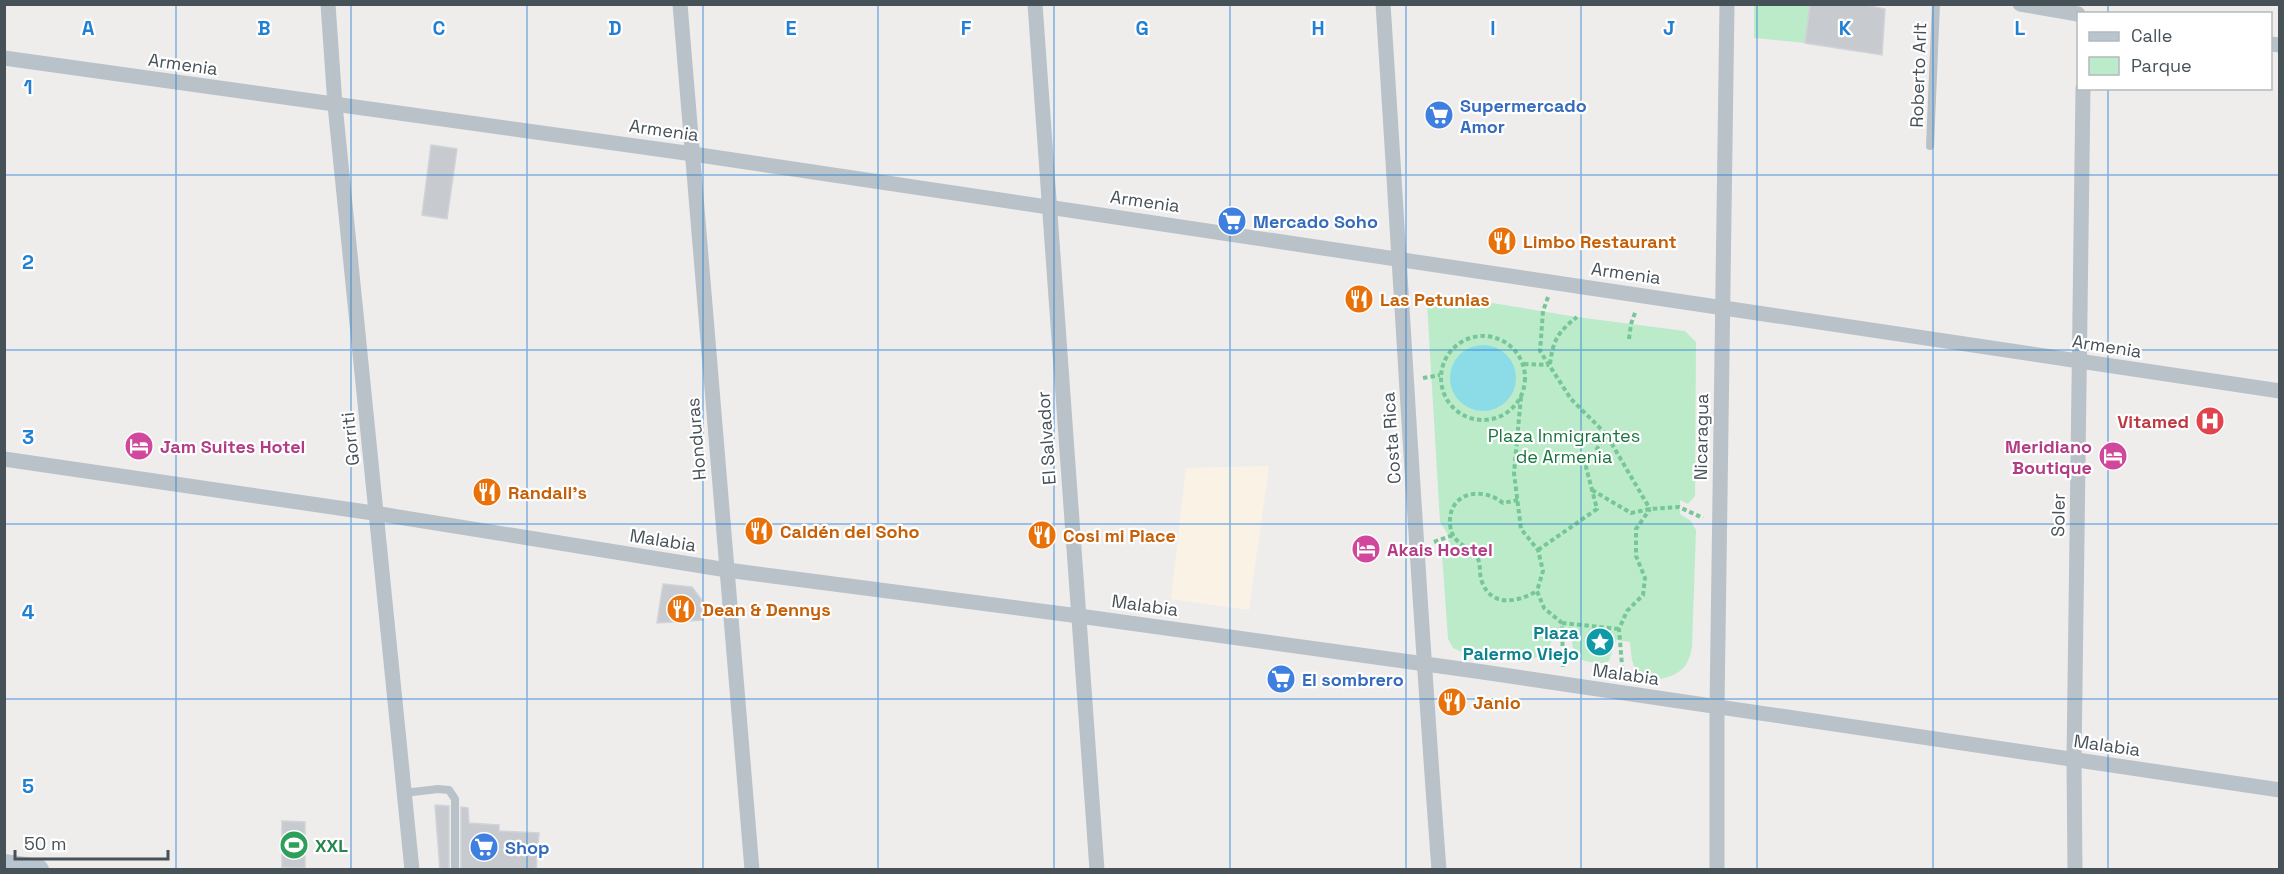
<svg xmlns="http://www.w3.org/2000/svg" width="2284" height="874" font-family="'Space Grotesk',sans-serif">
	<style>
		.commercial { fill: #faf2e5 }
		.green { fill: #bcebca }
		.water { fill: #8bdce6 }
		.building { fill: #c7cacf; stroke: #d0d3d8; stroke-width: 1.5 }
		.lines { fill: none; stroke-linecap: round; stroke-linejoin: round }
		.path { stroke: #76c798; stroke-width: 4; stroke-dasharray: 4.5 3; stroke-linecap: butt }
		.lane { stroke: #b8c2c8; stroke-width: 8 }
		.street { stroke: #b8c2c8; stroke-width: 15 }
		.secondary { stroke: #b9c5ce; stroke-width: 22 }
		.grid { fill: none; stroke: #2280d3; stroke-width: 1.5; stroke-opacity: 0.55 }
		.labels { text-anchor: middle; dominant-baseline: central; stroke-width: 4.5; stroke-linejoin: round; paint-order: stroke }
		.street-label { font-size: 18px; fill: #465158; stroke: #fff }
		.shop-label { font-size: 18px; font-weight: bold; fill: #366cbe; stroke: #fff; text-anchor: start }
		.food-label { font-size: 18px; font-weight: bold; fill: #c56008; stroke: #fff; text-anchor: start }
		.health-label { font-size: 18px; font-weight: bold; fill: #be3a42; stroke: #fff; text-anchor: end }
		.park-label { font-size: 18px; fill: #1b7540; stroke: #fff }
		.hotel-label { font-size: 18px; font-weight: bold; fill: #b23c85; stroke: #fff; text-anchor: start }
		.culture-label { font-size: 18px; font-weight: bold; fill: #0d838f; stroke: #fff; text-anchor: end }
		.leisure-label { font-size: 18px; font-weight: bold; fill: #27864d; stroke: #fff; text-anchor: start }
		.grid-label { font-size: 20px; text-anchor: middle; font-weight: bold; fill: #2280d3; stroke: #fff; stroke-width: 4.5; stroke-linejoin: round; paint-order: stroke }
	</style>
	<rect width="100%" height="100%" fill="#efecec"/>
	<!-- commercial -->
	<polygon class="commercial" points="1269,466 1249,610 1171,599 1186,468"/>
	<!-- green -->
	<g class="green">
		<polygon points="1754,5 1810,5 1805,43 1754,38"/>
		<path d="M1437,294l140,23 108,14 11,11 -1,154 -7,8 -8,-4v14l11,7 5,9 -4,117c-1,4 -2,10 -4,14 -9,19 -43,26 -54,5 -3,-7 -3,-16 -4,-24l-14,-2 -7,21c-7,3 -11,2 -19,1 -17,-2 -17,-15 -20,-29l-16,-1c-2,11 -6,22 -19,26 -9,3 -59,-5 -73,-6l-9,-4 -5,-9 -6,-85 8,-16 -10,-16 -13,-219 3,-7z"/>
	</g>
	<!-- water -->
	<circle class="water" cx="1483" cy="378" r="33"/>
	<!-- building -->
	<g class="building">
		<polygon points="1810,4 1861,4 1885,9 1882,55 1805,43"/>
		<polygon points="431,145 457,149 447,219 422,215"/>
		<polygon points="663,584 692,587 701,599 703,620 657,623"/>
		<polygon points="435,805 449,806 449,870 440,870"/>
		<polygon points="461,807 468,808 469,823 499,825 499,831 539,833 536,870 461,870"/>
		<polygon points="282,821 305,822 305,868 282,867"/>
	</g>
	<g class="lines">
		<!-- path -->
		<g class="path">
			<polyline points="1548,297 1543,311 1540,351 1571,399 1606,434 1650,509"/>
			<circle cx="1483" cy="378" r="42"/>
			<polyline points="1629,339 1631,324 1636,310"/>
			<polyline points="1524,364 1549,365"/>
			<path d="M1550,364c3,-24 8,-32 27,-47"/>
			<polyline points="1423,378 1440,375"/>
			<polyline points="1521,397 1514,473 1521,529 1538,550 1543,571 1537,591 1544,608 1562,623 1563,667"/>
			<polyline points="1592,490 1631,513 1650,509 1679,507 1703,518"/>
			<path d="M1518,500l-15,3c-21,-17 -55,-11 -53,21 2,24 23,21 28,35 3,7 1,16 4,23 10,26 36,20 55,9"/>
			<polyline points="1434,542 1453,535"/>
			<polyline points="1538,550 1597,509 1586,467 1606,434"/>
			<polyline points="1562,623 1619,629"/>
			<polyline points="1623,677 1619,629 1627,611 1643,595 1645,578 1636,556 1636,529 1650,509"/>
		</g>
		<!-- lane -->
		<g class="lane">
			<polyline points="1930,146 1936,4"/>
			<polyline points="404,793 438,789 449,790 455,799 455,870"/>
		</g>
		<!-- street -->
		<g class="street">
			<polyline points="328,4 335,105 412,870"/>
			<polyline points="680,4 752,870"/>
			<polyline points="1035,4 1097,870"/>
			<path d="M1383,4c19,289 34,577 56,866"/>
			<polyline points="2020,4 2078,14"/>
			<polyline points="2270,44 2280,45"/>
			<polyline points="4,58 693,154 2280,391"/>
			<polyline points="4,459 380,514 727,570 1079,616 1483,672 2280,790"/>
			<polyline points="1717,870 1717,707 1727,4"/>
			<polyline points="2075,870 2074,760 2083,88"/>
		</g>
		<!-- secondary -->
		<polyline class="secondary" points="4,865 38,870"/>
	</g>
	<!-- grid -->
	<path class="grid" d="M176,4v866M351,4v866M527,4v866M703,4v866M878,4v866M1054,4v866M1230,4v866M1406,4v866M1581,4v866M1757,4v866M1933,4v866M2108,4v10M2108,88v782M4,175h2276M4,350h2276M4,524h2276M4,699h2276"/>
	<!-- icons -->
	<defs>
		<g id="supermarket-disc" transform="scale(1.5)"><circle r="9.5" fill="#3f7fe0" stroke="#fff"/><path d="M-6-5.5h2.5l.6 2H6L4.5 2H-2.5L-4.4-4H-6ZM-1.5 3.2a1.3 1.3 0 1 0 .1 0ZM3 3.2a1.3 1.3 0 1 0 .1 0Z" fill="#fff"/></g>
		<g id="restaurant-disc" transform="scale(1.5)"><circle r="9.5" fill="#e8710a" stroke="#fff"/><path d="M-5-6h1v4h1v-4h1v4h1v-4h1v5L-1.5 .5V6h-2V.5L-5-1ZM5-6V6H3V1.5H1.5Q1.5-4 5-6Z" fill="#fff"/></g>
		<g id="hospital-disc" transform="scale(1.5)"><circle r="9.5" fill="#e0444e" stroke="#fff"/><path d="M-5-5h3v3.5h4V-5h3V5h-3V1.5h-4V5h-3Z" fill="#fff"/></g>
		<g id="hotel-disc" transform="scale(1.5)"><circle r="9.5" fill="#d1479c" stroke="#fff"/><path d="M-6-4.5h1.5V1H6V5H4.5V3h-9V5H-6ZM-4 0a1.8 1.8 0 1 1 3.6 0ZM.5 0V-2.5h3Q6-2.5 6 0Z" fill="#fff"/></g>
		<g id="sight-disc" transform="scale(1.5)"><circle r="9.5" fill="#0f9aa8" stroke="#fff"/><path d="M0-6L1.8-2.2L6-1.7L2.9 1.2L3.7 5.4L0 3.3L-3.7 5.4L-2.9 1.2L-6-1.7L-1.8-2.2Z" fill="#fff"/></g>
		<g id="stadium-disc" transform="scale(1.5)"><circle r="9.5" fill="#2e9e5b" stroke="#fff"/><path d="M0-5a6.5 5 0 1 0 0 10a6.5 5 0 1 0 0-10ZM-3.5-1.8h7v3.6h-7Z" fill="#fff"/></g>
	</defs>
	<g fill-rule="evenodd">
		<use href="#supermarket-disc" x="1439" y="115"/>
		<use href="#supermarket-disc" x="1232" y="221"/>
		<use href="#restaurant-disc" x="1502" y="241"/>
		<use href="#restaurant-disc" x="1359" y="299"/>
		<use href="#hospital-disc" x="2210" y="421"/>
		<use href="#hotel-disc" x="139" y="446"/>
		<use href="#hotel-disc" x="2113" y="456"/>
		<use href="#restaurant-disc" x="487" y="492"/>
		<use href="#restaurant-disc" x="759" y="531"/>
		<use href="#restaurant-disc" x="1042" y="535"/>
		<use href="#hotel-disc" x="1366" y="549"/>
		<use href="#restaurant-disc" x="681" y="609"/>
		<use href="#sight-disc" x="1600" y="642"/>
		<use href="#supermarket-disc" x="1281" y="679"/>
		<use href="#restaurant-disc" x="1452" y="702"/>
		<use href="#stadium-disc" x="294" y="845"/>
		<use href="#supermarket-disc" x="484" y="847"/>
	</g>
	<g class="labels">
		<!-- street labels -->
		<g class="street-label">
			<text transform="translate(183 64) rotate(8)">Armenia</text>
			<text transform="translate(1918 75) rotate(-88)">Roberto Arlt</text>
			<text transform="translate(664 130) rotate(8)">Armenia</text>
			<text transform="translate(1145 201) rotate(8)">Armenia</text>
			<text transform="translate(1626 273) rotate(8)">Armenia</text>
			<text transform="translate(2107 346) rotate(9)">Armenia</text>
			<text transform="translate(1701 437) rotate(-89)">Nicaragua</text>
			<text transform="translate(1046 438) rotate(-94)">El Salvador</text>
			<text transform="translate(1391 438) rotate(-94)">Costa Rica</text>
			<text transform="translate(350 439) rotate(-96)">Gorriti</text>
			<text transform="translate(696 439) rotate(-95)">Honduras</text>
			<text transform="translate(2058 515) rotate(-89)">Soler</text>
			<text transform="translate(663 540) rotate(9)">Malabia</text>
			<text transform="translate(1145 605) rotate(8)">Malabia</text>
			<text transform="translate(1626 674) rotate(8)">Malabia</text>
			<text transform="translate(2107 745) rotate(8)">Malabia</text>
		</g>
		<!-- shop labels -->
		<g class="shop-label">
			<text x="1460" y="105">Supermercado<tspan x="1460" dy="21">Amor</tspan></text>
			<text x="1253" y="221">Mercado Soho</text>
			<text x="1302" y="679">El sombrero</text>
			<text x="505" y="847">Shop</text>
		</g>
		<!-- food labels -->
		<g class="food-label">
			<text x="1523" y="241">Limbo Restaurant</text>
			<text x="1380" y="299">Las Petunias</text>
			<text x="508" y="492">Randall's</text>
			<text x="780" y="531">Caldén del Soho</text>
			<text x="1063" y="535">Cosi mi Piace</text>
			<text x="702" y="609">Dean &amp; Dennys</text>
			<text x="1473" y="702">Janio</text>
		</g>
		<!-- health labels -->
		<g class="health-label">
			<text x="2189" y="421">Vitamed</text>
		</g>
		<!-- park labels -->
		<g class="park-label">
			<text x="1564" y="435">Plaza Inmigrantes<tspan x="1564" dy="21">de Armenia</tspan></text>
		</g>
		<!-- hotel labels -->
		<g class="hotel-label">
			<text x="160" y="446">Jam Suites Hotel</text>
			<text x="2092" y="446" text-anchor="end">Meridiano<tspan x="2092" dy="21">Boutique</tspan></text>
			<text x="1387" y="549">Akais Hostel</text>
		</g>
		<!-- culture labels -->
		<g class="culture-label">
			<text x="1579" y="632">Plaza<tspan x="1579" dy="21">Palermo Viejo</tspan></text>
		</g>
		<!-- leisure labels -->
		<g class="leisure-label">
			<text x="315" y="845">XXL</text>
		</g>
	</g>
	<g class="grid-label">
		<text x="88" y="35">A</text>
		<text x="264" y="35">B</text>
		<text x="439" y="35">C</text>
		<text x="615" y="35">D</text>
		<text x="791" y="35">E</text>
		<text x="966" y="35">F</text>
		<text x="1142" y="35">G</text>
		<text x="1318" y="35">H</text>
		<text x="1493" y="35">I</text>
		<text x="1669" y="35">J</text>
		<text x="1845" y="35">K</text>
		<text x="2020" y="35">L</text>
		<text x="28" y="94">1</text>
		<text x="28" y="269">2</text>
		<text x="28" y="444">3</text>
		<text x="28" y="619">4</text>
		<text x="28" y="793">5</text>
	</g>
	<!-- border -->
	<rect width="2284" height="874" fill="none" stroke="#465158" stroke-width="12"/>
	<!-- legend -->
	<rect x="2077" y="12" width="195" height="78" fill="#ffffff" stroke="#b5b9bc" stroke-width="1.5"/>
	<rect x="2089" y="32" width="30" height="9" fill="#b9c5ce" stroke="#b5b9bc" stroke-width="1.5"/>
	<text x="2131" y="42" font-size="18" fill="#465158">Calle</text>
	<rect x="2089" y="57" width="30" height="18" fill="#bcebca" stroke="#b5b9bc" stroke-width="1.5"/>
	<text x="2131" y="72" font-size="18" fill="#465158">Parque</text>
	<!-- scale -->
	<path d="M15 850v9h153v-9" fill="none" stroke="#465158" stroke-width="3"/>
	<text x="24" y="850" font-size="18" fill="#465158" stroke="#ffffff" stroke-width="4.5" paint-order="stroke">50 m</text>
</svg>
